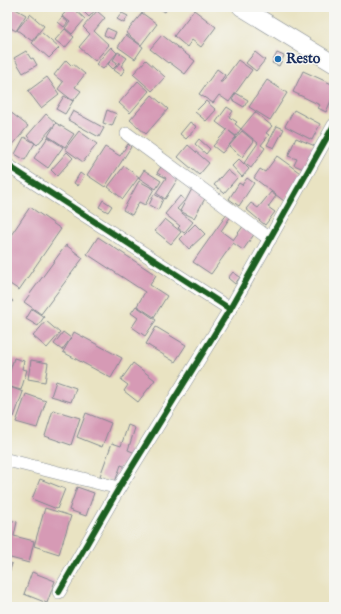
<svg xmlns="http://www.w3.org/2000/svg" width="341" height="614" font-family="'IM FELL English',serif">
	<style>
		.building { fill: #d69ab5 }
		.lines { fill: none; stroke-linecap: round; stroke-linejoin: round }
		.minor-casing { stroke: #828990; stroke-width: 14 }
		.major-casing { stroke: #828990; stroke-width: 18 }
		.minor { stroke: #fff; stroke-width: 13 }
		.major { stroke: #fff; stroke-width: 17 }
		.cycleway-casing { stroke: #f6f6f2; stroke-width: 8 }
		.cycleway { stroke: #1b5e20; stroke-width: 6 }
		.poi-dot { fill: #1f6fb2; stroke: #f6f6f2; stroke-width: 1.5 }
		.labels { text-anchor: middle; dominant-baseline: central; stroke-width: 3; stroke-linejoin: round; paint-order: stroke }
		.poi-label { font-size: 14px; font-weight: bold; fill: #1b2f5e; stroke: #f6f6f2; text-anchor: start }
	</style>
	<rect width="100%" height="100%" fill="#f6f6f2"/>
	<filter id="ink" filterUnits="userSpaceOnUse"><feTurbulence type="fractalNoise" baseFrequency=".025" numOctaves="2"/><feDisplacementMap in="SourceGraphic" scale="8" xChannelSelector="R" yChannelSelector="G"/><feConvolveMatrix kernelMatrix="1 2 1 2 8 2 1 2 1" color-interpolation-filters="sRGB"/></filter>
	<filter id="wash" filterUnits="userSpaceOnUse"><feTurbulence type="fractalNoise" baseFrequency=".012" numOctaves="4" result="noise"/><feDisplacementMap in="SourceGraphic" scale="16" xChannelSelector="R" yChannelSelector="G"/><feGaussianBlur stdDeviation="0.9" result="paint"/><feColorMatrix in="noise" values="0 0 0 0 0 0 0 0 0 0 0 0 0 0 0 0 0 1.4 0 .05"/><feComposite in="paint" operator="in"/></filter>
	<g filter="url(#wash)">
		<rect width="100%" height="100%" fill="#e9e3c2"/>
		<g id="blocks">
			<!-- building -->
			<g class="building">
				<polygon points="7,7 12,7 26,15 16,31 7,26"/>
				<polygon points="70,7 72,7 85,19 72,34 65,28 70,22 62,16"/>
				<polygon points="85,7 98,7 89,17 82,10"/>
				<polygon points="122,7 131,7 129,11"/>
				<polygon points="157,7 168,7 165,12"/>
				<polygon points="194,10 216,27 201,47 192,40 187,47 174,36"/>
				<polygon points="97,11 105,18 94,31 109,45 95,61 79,47 90,34 83,27"/>
				<polygon points="122,13 128,16 124,23 117,19"/>
				<polygon points="142,13 157,24 141,45 126,33"/>
				<polygon points="30,14 44,26 32,41 17,30"/>
				<polygon points="62,17 68,22 64,27 58,22"/>
				<polygon points="107,28 116,32 113,39 104,35"/>
				<polygon points="65,29 74,37 65,48 55,40"/>
				<polygon points="41,32 59,48 49,58 32,43"/>
				<polygon points="126,35 143,47 135,59 118,47"/>
				<polygon points="162,35 195,61 185,74 169,62 168,63 150,49"/>
				<polygon points="111,47 117,53 103,69 96,64"/>
				<polygon points="26,51 31,59 33,58 37,65 23,73 14,58"/>
				<polygon points="118,52 127,58 121,66 125,69 121,75 114,70 120,62 119,64 113,60"/>
				<polygon points="255,52 265,60 256,71 246,63"/>
				<polygon points="277,53 284,56 279,66 272,63"/>
				<polygon points="66,60 72,66 73,64 85,74 75,87 81,91 73,101 58,89 63,82 54,75"/>
				<polygon points="112,60 117,65 113,69 108,64"/>
				<polygon points="146,60 165,77 152,91 133,74"/>
				<polygon points="238,60 252,70 229,102 219,95 213,103 199,94 217,69 225,75 220,82 222,82"/>
				<polygon points="303,71 334,85 334,94 326,112 318,108 320,105 293,92"/>
				<polygon points="47,77 59,94 41,108 28,91"/>
				<polygon points="267,80 287,93 270,120 249,107"/>
				<polygon points="138,81 149,91 130,113 119,103"/>
				<polygon points="236,93 248,100 244,107 232,100"/>
				<polygon points="152,95 168,109 146,134 130,120"/>
				<polygon points="64,96 73,101 65,114 56,109"/>
				<polygon points="206,101 216,110 206,121 195,112"/>
				<polygon points="227,107 233,111 229,117 237,122 235,124 241,129 236,136 229,131 236,137 222,153 213,146 227,130 216,122"/>
				<polygon points="107,110 117,114 112,126 103,123"/>
				<polygon points="294,110 320,124 312,140 285,126"/>
				<polygon points="9,111 28,126 12,146 7,142 7,114"/>
				<polygon points="73,111 104,128 99,137 68,120"/>
				<polygon points="255,112 272,126 266,133 269,135 261,145 265,148 251,168 244,163 258,143 241,129"/>
				<polygon points="46,114 56,123 37,145 27,136"/>
				<polygon points="190,122 197,127 186,139 180,134"/>
				<polygon points="56,123 74,134 65,147 48,136"/>
				<polygon points="277,126 284,129 274,148 267,145"/>
				<polygon points="79,131 97,144 83,162 65,149"/>
				<polygon points="242,131 254,141 242,157 229,146"/>
				<polygon points="24,137 35,143 25,160 15,154"/>
				<polygon points="48,137 63,147 48,168 34,158"/>
				<polygon points="296,138 315,146 306,170 294,165 297,159 288,156"/>
				<polygon points="199,139 210,149 206,154 195,144"/>
				<polygon points="128,144 131,147 105,187 87,175 105,147 120,156"/>
				<polygon points="188,145 209,163 199,175 178,157"/>
				<polygon points="67,152 73,158 57,176 51,170"/>
				<polygon points="277,156 303,175 284,201 254,178 260,169 265,172"/>
				<polygon points="239,159 249,169 242,177 232,166"/>
				<polygon points="164,162 179,177 165,199 156,193 166,178 157,173"/>
				<polygon points="124,166 139,177 123,199 108,187"/>
				<polygon points="144,170 161,181 156,189 139,178"/>
				<polygon points="227,170 237,178 224,193 214,185"/>
				<polygon points="80,173 84,176 78,186 74,183"/>
				<polygon points="247,178 254,183 239,206 229,199 239,183 242,185"/>
				<polygon points="139,181 154,189 145,205 139,202 132,215 123,210"/>
				<polygon points="193,187 207,195 194,218 180,211"/>
				<polygon points="271,192 276,196 268,207 275,212 265,225 246,209 251,203 258,208"/>
				<polygon points="154,194 163,199 158,210 149,205"/>
				<polygon points="180,196 185,200 177,209 193,222 184,233 178,228 180,226 165,214"/>
				<polygon points="103,200 112,206 108,212 99,207"/>
				<polygon points="30,207 61,229 19,290 7,282 7,241"/>
				<polygon points="227,214 231,216 221,231 233,240 244,225 255,233 243,250 233,243 211,274 193,262"/>
				<polygon points="165,219 181,232 171,244 155,231"/>
				<polygon points="195,224 205,234 189,249 180,239"/>
				<polygon points="98,237 156,275 150,285 167,296 154,317 137,306 145,292 87,254"/>
				<polygon points="66,245 83,258 41,314 24,302"/>
				<polygon points="233,272 240,277 235,284 228,278"/>
				<polygon points="7,296 13,301 7,308"/>
				<polygon points="136,306 156,320 145,336 132,327 138,318 131,313"/>
				<polygon points="32,309 44,317 38,326 26,319"/>
				<polygon points="46,321 60,333 47,348 33,336"/>
				<polygon points="156,327 186,345 175,362 146,344"/>
				<polygon points="63,332 71,338 74,332 122,358 111,378 63,352 71,338 62,350 54,344"/>
				<polygon points="14,358 24,361 22,369 27,370 21,390 10,387 23,392 14,417 7,414 7,380"/>
				<polygon points="31,360 48,363 45,382 28,379"/>
				<polygon points="133,363 155,380 138,402 124,391 128,385 121,380"/>
				<polygon points="56,381 76,388 71,402 51,396"/>
				<polygon points="26,394 46,401 37,428 16,422"/>
				<polygon points="53,410 80,418 71,445 45,436"/>
				<polygon points="86,413 111,423 102,447 77,437"/>
				<polygon points="128,425 135,428 128,450 138,454 132,469 121,465 115,482 100,476 112,443 121,446"/>
				<polygon points="40,479 65,489 57,509 32,499"/>
				<polygon points="77,487 94,493 86,516 69,510"/>
				<polygon points="45,508 71,516 59,554 34,546"/>
				<polygon points="7,519 17,522 14,536 34,541 29,563 7,557"/>
				<polygon points="7,562 12,564 7,579"/>
				<polygon points="32,572 55,581 47,603 24,594"/>
			</g>
		</g>
	</g>
	<g filter="url(#ink)">
		<use href="#blocks" fill-opacity="0" stroke="#828990" stroke-width="1"/>
		<g class="lines">
			<!-- minor casing -->
			<g class="minor-casing">
				<g id="minor">
					<polyline points="127,134 270,239"/>
					<polyline points="7,165 230,309"/>
					<polyline points="7,460 119,488"/>
					<polyline points="59,592 119,488 230,309 334,125"/>
				</g>
			</g>
			<!-- major casing -->
			<g class="major-casing">
				<polyline id="major" points="241,7 334,64"/>
			</g>
			<!-- minor -->
			<use href="#minor" class="minor"/>
			<!-- major -->
			<use href="#major" class="major"/>
			<!-- cycleway casing -->
			<g class="cycleway-casing">
				<g id="cycleway">
					<polyline points="7,165 230,309"/>
					<polyline points="59,592 119,488 230,309 334,125"/>
				</g>
			</g>
			<!-- cycleway -->
			<use href="#cycleway" class="cycleway"/>
		</g>
	</g>
	<!-- markers -->
	<circle class="poi-dot" cx="278" cy="59" r="4"/>
	<g class="labels">
		<!-- poi labels -->
		<g class="poi-label">
			<text x="286" y="59">Resto</text>
		</g>
	</g>
	<!-- margin -->
	<rect width="341" height="614" fill="none" stroke="#f6f6f2" stroke-width="24"/>
</svg>
